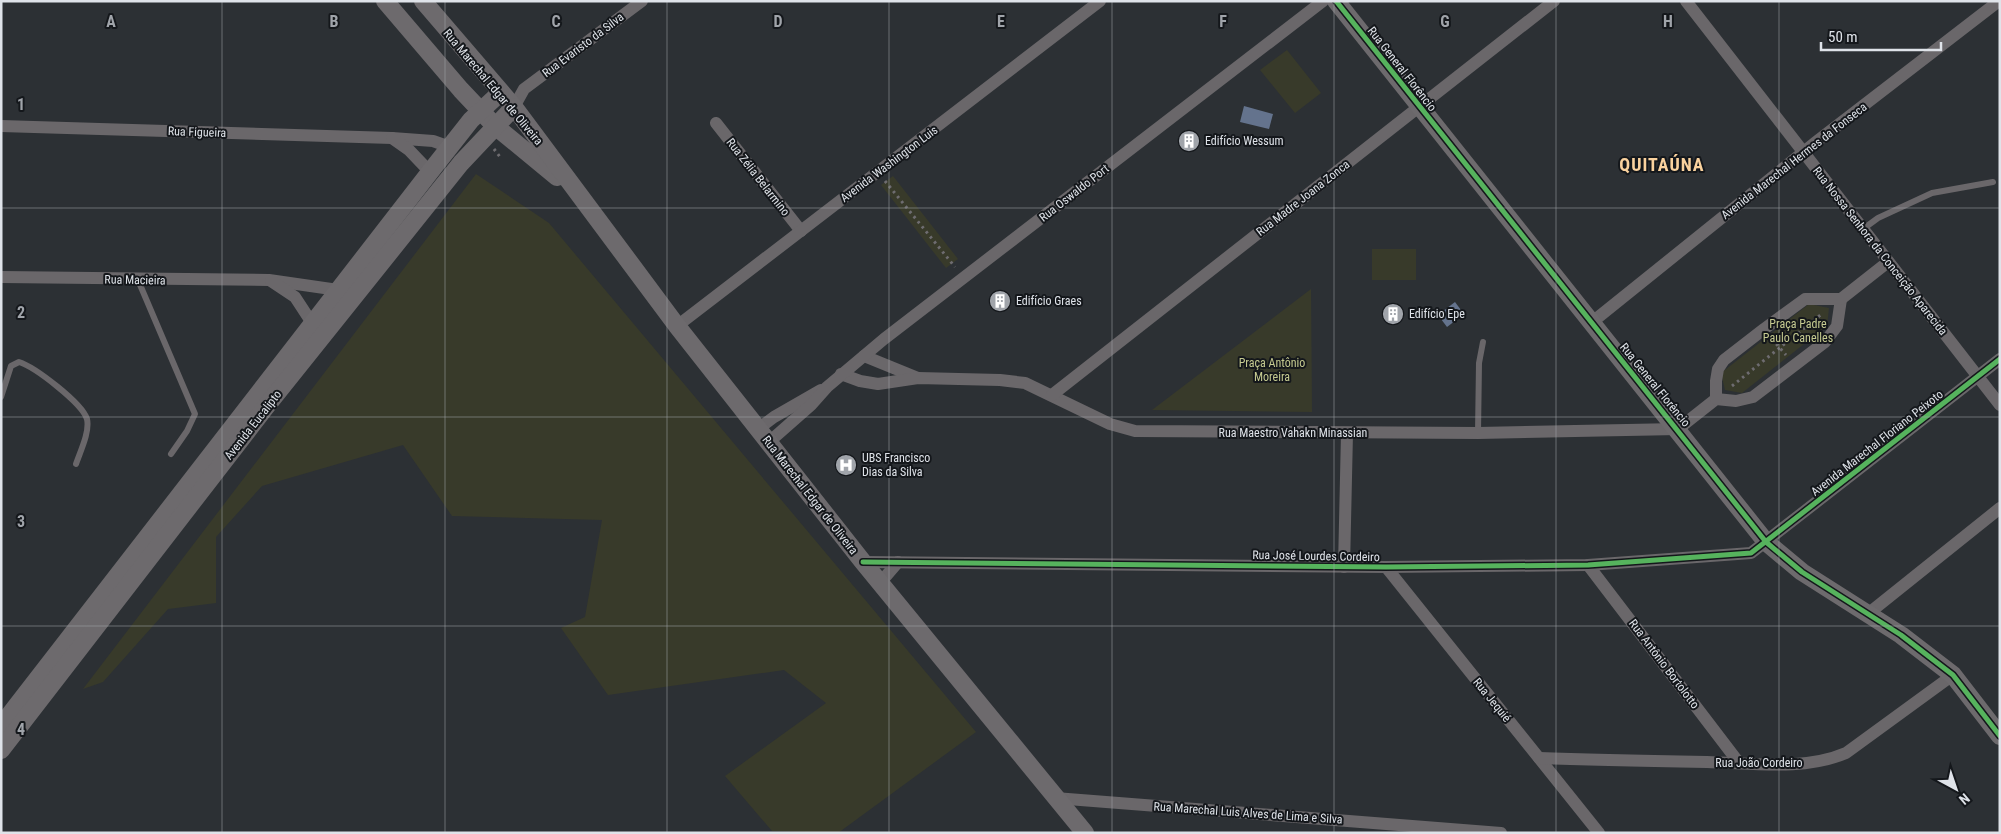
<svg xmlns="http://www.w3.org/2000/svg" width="2001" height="834" font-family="'Roboto Condensed',sans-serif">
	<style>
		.green { fill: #383a2a }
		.water { fill: #64738d }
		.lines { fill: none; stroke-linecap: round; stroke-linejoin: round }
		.path { stroke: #6e6c70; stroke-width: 3; stroke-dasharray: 2.5 4; stroke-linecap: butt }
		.lane { stroke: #6a676a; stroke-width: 6 }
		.street { stroke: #6a676a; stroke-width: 12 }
		.secondary { stroke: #6d6a6d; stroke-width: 18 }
		.cycleway-casing { stroke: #14171b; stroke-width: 8 }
		.cycleway { stroke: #56b35d; stroke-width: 5 }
		.grid { fill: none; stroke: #a0a4aa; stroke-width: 1; stroke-opacity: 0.55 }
		.labels { text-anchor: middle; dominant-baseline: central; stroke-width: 4; stroke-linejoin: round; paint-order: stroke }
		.street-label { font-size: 12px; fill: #dfe3e9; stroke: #14171b }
		.poi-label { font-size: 12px; fill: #dfe3e9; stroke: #14171b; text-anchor: start }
		.park-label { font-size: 12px; fill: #c6cb91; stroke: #14171b }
		.district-label { font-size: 18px; font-weight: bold; letter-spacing: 1px; fill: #fad29e; stroke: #14171b }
		.grid-label { font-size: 16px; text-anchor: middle; font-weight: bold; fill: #a0a4aa; stroke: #14171b; stroke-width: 4; stroke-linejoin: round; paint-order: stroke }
	</style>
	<rect width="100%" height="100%" fill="#2c3034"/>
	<!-- green -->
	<g class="green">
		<polygon points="1287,50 1321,93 1295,113 1260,70"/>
		<polygon points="476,174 549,223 976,732 838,833 772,831 725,776 826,703 784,670 608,695 561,628 585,617 602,520 452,516 403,445 262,486 216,537 216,603 168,609 103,682 83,689"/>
		<polygon points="893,176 958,259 946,268 881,185"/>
		<rect x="1372" y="249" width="44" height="31"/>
		<polygon points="1311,289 1312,412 1152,410"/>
		<polygon points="1809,304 1829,308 1827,326 1742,393 1725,390 1721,373"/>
	</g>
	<!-- water -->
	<g class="water">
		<polygon points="1244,106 1273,114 1269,129 1240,122"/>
		<polygon points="1455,302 1464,314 1447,327 1438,315"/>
	</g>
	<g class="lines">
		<!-- path -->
		<g class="path">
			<polyline points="494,149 500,157"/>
			<polyline points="885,181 955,267"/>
			<polyline points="1772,339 1786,355"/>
			<polyline points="1732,386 1823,313"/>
		</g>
		<!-- lane -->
		<g class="lane">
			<polyline points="1863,229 1878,218 1932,193 1993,182"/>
			<polyline points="138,280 195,414 187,431 171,454"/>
			<path d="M1,397l10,-31 8,-4c16,5 63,41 68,57 3,13 -7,33 -11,45"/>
			<polyline points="1478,433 1479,363 1483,342"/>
		</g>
		<!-- street -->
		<g class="street">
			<polyline points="1686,1 2000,405"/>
			<polyline points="514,107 524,89 642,1"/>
			<polyline points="716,123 801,231"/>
			<polyline points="1,126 392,138 433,141 450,147"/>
			<polyline points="392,138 409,150 430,172"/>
			<polyline points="1,277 269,280 345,291"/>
			<polyline points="271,281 295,297 312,323"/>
			<polyline points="1591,323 1816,142 1999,1"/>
			<polyline points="677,326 1100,1"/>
			<polyline points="864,356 918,378"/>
			<polyline points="841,374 860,381 878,384 918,378 1000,380 1025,383 1110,424 1135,431 1478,433 1678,429 1716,399 1736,401 1753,397 1825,342 1837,326 1841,299"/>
			<polyline points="1052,395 1554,1"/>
			<polyline points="1716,399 1716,381 1718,369 1724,360 1764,329 1805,299 1841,299 1888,262"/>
			<polyline points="758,429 774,417 821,390"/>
			<polyline points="769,442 811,405 827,387 884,339 1323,1"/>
			<polyline points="863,562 1386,567 1588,565 1751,553 2000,359"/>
			<polyline points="1588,565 1739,763"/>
			<polyline points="1344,567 1347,433"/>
			<polyline points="1386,567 1599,833"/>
			<polyline points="880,583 898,562"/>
			<polyline points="1869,613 2000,508"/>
			<path d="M1539,758c56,2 112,3 168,4 45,1 97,9 139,-9l107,-78"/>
			<polyline points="1055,798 1501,833"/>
		</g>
		<!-- secondary -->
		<g class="secondary">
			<polyline points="385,1 461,90 495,126 557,177"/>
			<polyline points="423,1 514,107 677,326 863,562 1085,833"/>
			<polyline points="1336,1 1766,542 1802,572 1901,635 1953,675 2000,736"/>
			<polyline points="1,726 430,172 471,120 500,93"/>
			<polyline points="1,750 265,408 461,163 514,107"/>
		</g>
		<!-- cycleway casing -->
		<g class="cycleway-casing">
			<g id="cycleway">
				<polyline points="1336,1 1766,542 1802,572 1901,635 1953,675 2000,736"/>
				<polyline points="863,562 1386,567 1588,565 1751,553 2000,359"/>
			</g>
		</g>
		<!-- cycleway -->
		<use href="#cycleway" class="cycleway"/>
	</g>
	<!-- grid -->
	<path class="grid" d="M222,1v832M445,1v832M667,1v832M889,1v832M1112,1v832M1334,1v832M1556,1v832M1779,1v832M1,208h1999M1,417h1999M1,626h1999"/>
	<!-- icons -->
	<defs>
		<g id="building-disc" transform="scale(1.125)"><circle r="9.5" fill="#a0a4aa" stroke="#14171b"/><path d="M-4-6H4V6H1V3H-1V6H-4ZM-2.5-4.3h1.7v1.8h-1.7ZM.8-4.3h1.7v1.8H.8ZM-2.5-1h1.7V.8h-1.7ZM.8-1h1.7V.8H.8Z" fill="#fff"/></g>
		<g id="hospital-disc" transform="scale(1.125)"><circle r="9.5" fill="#a0a4aa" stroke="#14171b"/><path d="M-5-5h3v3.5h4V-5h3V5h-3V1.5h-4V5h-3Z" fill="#fff"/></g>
	</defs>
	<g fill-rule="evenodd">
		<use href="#building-disc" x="1189" y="141"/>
		<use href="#building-disc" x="1000" y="301"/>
		<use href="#building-disc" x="1393" y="314"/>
		<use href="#hospital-disc" x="846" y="465"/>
	</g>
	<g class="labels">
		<!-- street labels -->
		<g class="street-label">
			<text transform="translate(583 45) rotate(-37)">Rua Evaristo da Silva</text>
			<text transform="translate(1402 69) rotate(52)">Rua General Florêncio</text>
			<text transform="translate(493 87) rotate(50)">Rua Marechal Edgar de Oliveira</text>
			<text transform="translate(197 132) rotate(2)">Rua Figueira</text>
			<text transform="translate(1794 161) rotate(-38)">Avenida Marechal Hermes da Fonseca</text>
			<text transform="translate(889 164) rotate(-37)">Avenida Washington Luis</text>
			<text transform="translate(758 177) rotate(52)">Rua Zélia Belarmino</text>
			<text transform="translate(1074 193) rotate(-38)">Rua Oswaldo Port</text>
			<text transform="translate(1303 198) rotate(-38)">Rua Madre Joana Zonca</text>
			<text transform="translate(1880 251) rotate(52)">Rua Nossa Senhora da Conceição Aparecida</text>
			<text transform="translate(135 280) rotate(1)">Rua Macieira</text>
			<text transform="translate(1655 385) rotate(51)">Rua General Florêncio</text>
			<text transform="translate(253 425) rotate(-52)">Avenida Eucalipto</text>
			<text x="1293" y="433">Rua Maestro Vahakn Minassian</text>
			<text transform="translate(1877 443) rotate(-38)">Avenida Marechal Floriano Peixoto</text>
			<text transform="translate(810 495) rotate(52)">Rua Marechal Edgar de Oliveira</text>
			<text transform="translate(1316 556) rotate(1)">Rua José Lourdes Cordeiro</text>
			<text transform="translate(1664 664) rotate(53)">Rua Antônio Bortolotto</text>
			<text transform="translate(1492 700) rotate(51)">Rua Jequié</text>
			<text x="1759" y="763">Rua João Cordeiro</text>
			<text transform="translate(1248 813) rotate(4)">Rua Marechal Luis Alves de Lima e Silva</text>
		</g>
		<!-- poi labels -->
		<g class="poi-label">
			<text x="1205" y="141">Edifício Wessum</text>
			<text x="1016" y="301">Edifício Graes</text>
			<text x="1409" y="314">Edifício Epe</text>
			<text x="862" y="458">UBS Francisco<tspan x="862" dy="14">Dias da Silva</tspan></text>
		</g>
		<!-- park labels -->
		<g class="park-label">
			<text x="1798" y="324">Praça Padre<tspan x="1798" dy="14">Paulo Canelles</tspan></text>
			<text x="1272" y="363">Praça Antônio<tspan x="1272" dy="14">Moreira</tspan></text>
		</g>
		<!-- district labels -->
		<g class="district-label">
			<text x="1662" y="164">QUITAÚNA</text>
		</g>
	</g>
	<g class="grid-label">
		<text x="111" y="27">A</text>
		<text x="334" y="27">B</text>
		<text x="556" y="27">C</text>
		<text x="778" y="27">D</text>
		<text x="1001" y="27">E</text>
		<text x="1223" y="27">F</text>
		<text x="1445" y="27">G</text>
		<text x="1668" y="27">H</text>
		<text x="21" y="110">1</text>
		<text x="21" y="318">2</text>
		<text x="21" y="527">3</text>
		<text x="21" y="735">4</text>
	</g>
	<!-- border -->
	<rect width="2001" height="834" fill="none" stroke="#dfe3e9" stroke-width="5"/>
	<!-- north arrow -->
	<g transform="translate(1956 789) rotate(140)" stroke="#14171b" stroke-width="4" paint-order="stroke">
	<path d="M0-4L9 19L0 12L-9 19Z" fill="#dfe3e9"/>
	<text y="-8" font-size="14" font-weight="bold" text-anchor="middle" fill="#dfe3e9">N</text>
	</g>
	<!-- scale -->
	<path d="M1821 42v8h120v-8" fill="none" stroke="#dfe3e9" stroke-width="2.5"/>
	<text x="1828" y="42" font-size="15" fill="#dfe3e9" stroke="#14171b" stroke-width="4" paint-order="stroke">50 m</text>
</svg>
